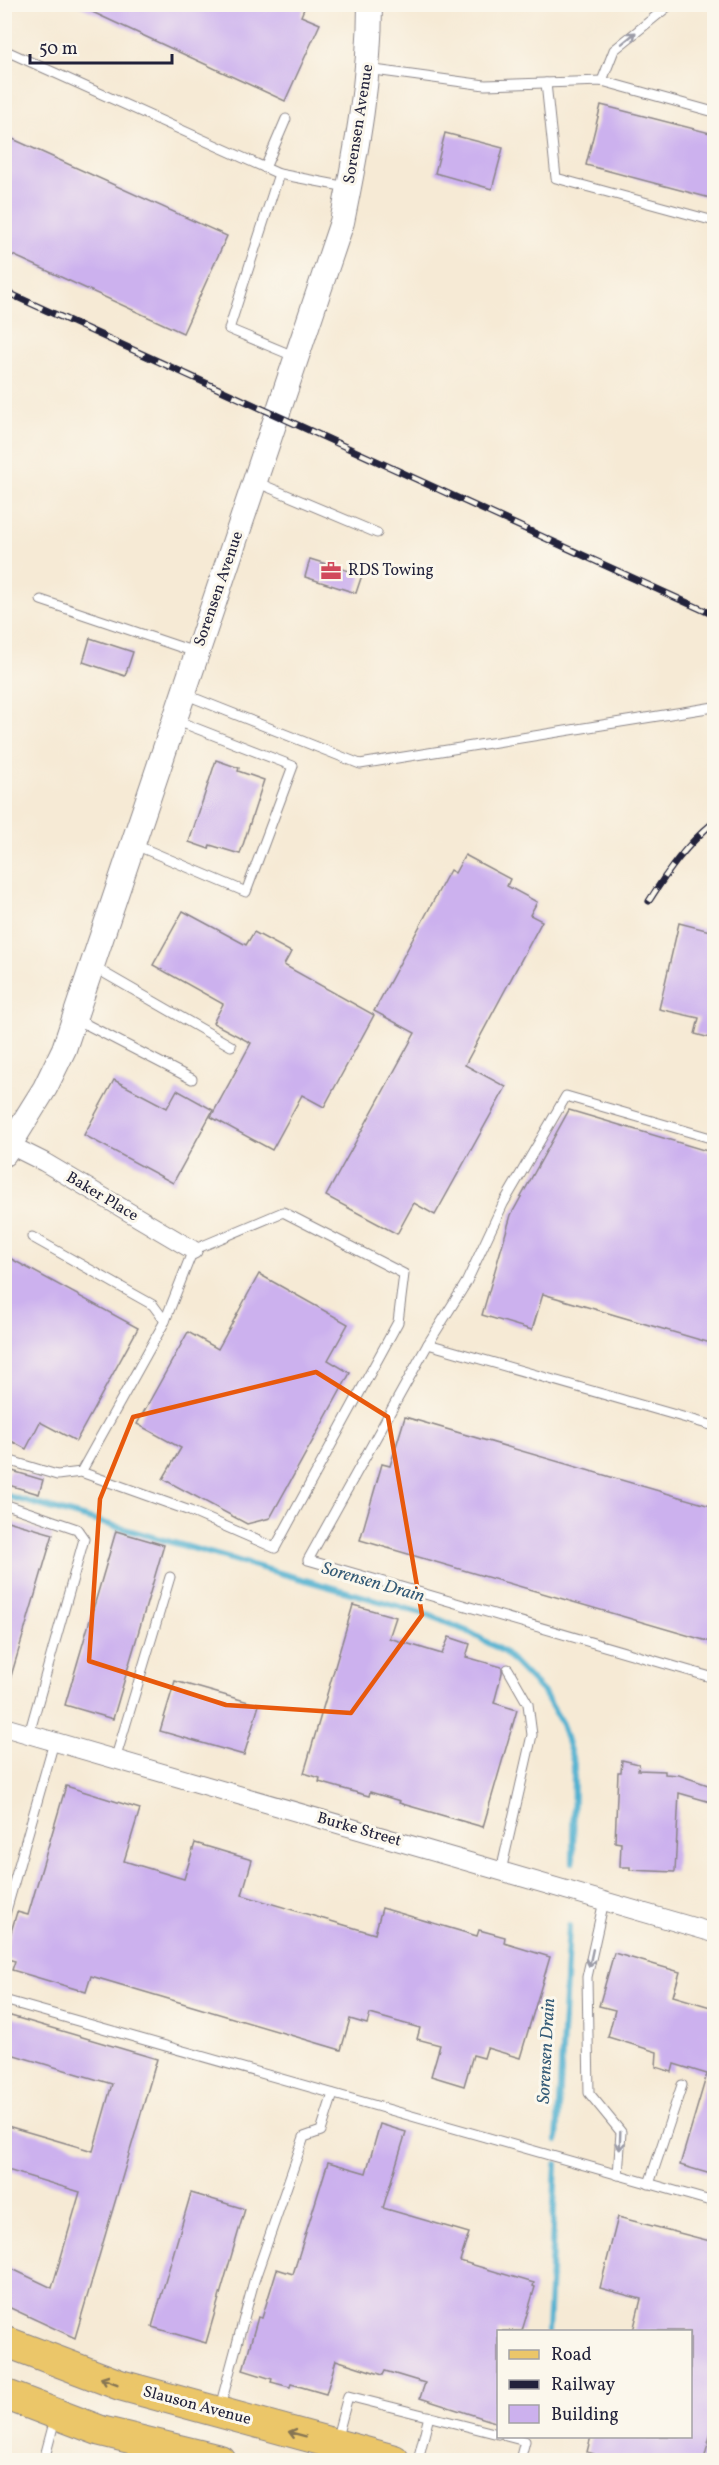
<svg xmlns="http://www.w3.org/2000/svg" width="719" height="2465" font-family="Vollkorn,serif">
	<style>
		.lines { fill: none; stroke-linecap: round; stroke-linejoin: round }
		.stream { stroke: #51b1d0; stroke-width: 6 }
		.building { fill: #ccb1ee }
		.service-casing { stroke: #8c8688; stroke-width: 11 }
		.minor-casing { stroke: #8c8688; stroke-width: 20 }
		.tertiary-casing { stroke: #8c8688; stroke-width: 26 }
		.primary-casing { stroke: #8c8688; stroke-width: 32 }
		.service { stroke: #fff; stroke-width: 9 }
		.minor { stroke: #fff; stroke-width: 18 }
		.tertiary { stroke: #fff; stroke-width: 24 }
		.primary { stroke: #ebc669; stroke-width: 30 }
		.rail-casing { stroke: #22223b; stroke-width: 7 }
		.rail { stroke: #fbf7ec; stroke-width: 4.5; stroke-dasharray: 14; stroke-linecap: butt }
		.oneway { stroke: #9c9ca7 }
		.oneway2 { stroke: #867452 }
		.marked { fill: none; stroke: #e8590c; stroke-width: 4.5; stroke-linejoin: round }
		.labels { text-anchor: middle; dominant-baseline: central; stroke-width: 6; stroke-linejoin: round; paint-order: stroke }
		.street-label { font-size: 16px; fill: #22223b; stroke: #fbf7ec }
		.poi-label { font-size: 16px; fill: #22223b; stroke: #fbf7ec; text-anchor: start }
		.water-label { font-size: 18px; font-style: italic; fill: #355b77; stroke: #fbf7ec }
	</style>
	<rect width="100%" height="100%" fill="#fbf7ec"/>
	<filter id="ink" filterUnits="userSpaceOnUse"><feTurbulence type="fractalNoise" baseFrequency=".0167" numOctaves="2"/><feDisplacementMap in="SourceGraphic" scale="12" xChannelSelector="R" yChannelSelector="G"/><feConvolveMatrix kernelMatrix="1 2 1 2 8 2 1 2 1" color-interpolation-filters="sRGB"/></filter>
	<filter id="wash" filterUnits="userSpaceOnUse"><feTurbulence type="fractalNoise" baseFrequency=".008" numOctaves="4" result="noise"/><feDisplacementMap in="SourceGraphic" scale="24" xChannelSelector="R" yChannelSelector="G"/><feGaussianBlur stdDeviation="1.35" result="paint"/><feColorMatrix in="noise" values="0 0 0 0 0 0 0 0 0 0 0 0 0 0 0 0 0 1.4 0 .05"/><feComposite in="paint" operator="in"/></filter>
	<g filter="url(#wash)">
		<rect width="100%" height="100%" fill="#f6ead5"/>
		<g class="lines">
			<!-- stream -->
			<g class="stream">
				<polyline points="4,1495 429,1615 471,1633 504,1652 544,1693 562,1724 574,1764 573,1862"/>
				<polyline points="557,2141 569,1926"/>
				<polyline points="548,2332 556,2164"/>
			</g>
		</g>
		<g id="blocks">
			<!-- building -->
			<g class="building">
				<polygon points="75,4 306,4 301,16 320,24 285,101"/>
				<polygon points="601,105 714,134 714,199 586,165"/>
				<polygon points="445,133 503,148 492,189 435,173"/>
				<polygon points="4,135 227,236 183,333 4,251"/>
				<polygon points="310,559 362,575 356,593 305,577"/>
				<polygon points="90,638 133,652 125,676 83,662"/>
				<polygon points="216,760 239,768 238,771 264,780 240,854 210,845 209,849 189,842"/>
				<polygon points="465,855 510,879 507,886 537,902 530,915 542,921 465,1065 506,1087 435,1215 414,1203 397,1234 326,1196 415,1033 374,1011 450,870 455,873"/>
				<polygon points="183,911 246,945 254,932 291,952 284,965 374,1015 324,1107 302,1095 272,1150 211,1117 251,1043 213,1023 223,1004 153,965"/>
				<polygon points="679,923 714,932 714,1039 695,1034 699,1018 659,1009"/>
				<polygon points="114,1080 167,1108 177,1090 213,1110 173,1183 84,1135"/>
				<polygon points="569,1110 714,1153 714,1344 543,1294 532,1330 482,1315 511,1215"/>
				<polygon points="4,1255 138,1328 76,1441 40,1422 26,1449 4,1437"/>
				<polygon points="259,1274 348,1324 328,1360 350,1373 270,1518 247,1524 163,1479 181,1448 137,1424 188,1332 218,1349"/>
				<polygon points="405,1417 714,1507 714,1643 360,1540 382,1464 390,1466"/>
				<polygon points="9,1470 43,1480 39,1494 5,1484"/>
				<polygon points="4,1520 53,1534 9,1683 4,1682"/>
				<polygon points="116,1531 164,1545 113,1719 65,1705"/>
				<polygon points="353,1605 396,1617 389,1638 442,1654 449,1637 470,1644 466,1657 502,1667 502,1673 494,1703 517,1710 483,1827 399,1803 400,1801 370,1792 369,1796 319,1782 320,1778 304,1773"/>
				<polygon points="175,1681 259,1705 244,1755 160,1731"/>
				<polygon points="622,1760 639,1764 638,1770 665,1771 665,1774 679,1775 714,1787 714,1803 679,1793 675,1872 630,1870 630,1867 620,1867 621,1843 615,1842 618,1772 621,1772"/>
				<polygon points="66,1786 140,1809 124,1861 184,1879 195,1843 252,1860 242,1895 375,1934 382,1908 477,1936 479,1930 505,1937 504,1943 550,1957 520,2058 487,2048 484,2058 473,2055 464,2086 431,2076 440,2045 417,2039 420,2028 370,2014 367,2024 350,2019 341,2050 91,1976 86,1992 12,1970 15,1961 4,1958 4,1955 17,1912 28,1915"/>
				<polygon points="614,1953 680,1972 673,1996 714,2008 714,2175 680,2165 707,2074 674,2064 672,2072 656,2067 657,2052 608,2037 615,2010 599,2006"/>
				<polygon points="4,2014 157,2059 75,2338 4,2305 4,2265 52,2288 80,2192 4,2169 4,2125 93,2151 112,2084 4,2052"/>
				<polygon points="380,2124 406,2132 383,2208 469,2233 460,2261 534,2283 533,2286 535,2287 522,2331 498,2331 498,2423 420,2398 425,2383 385,2371 383,2375 336,2360 326,2394 291,2384 290,2387 271,2382 272,2379 243,2370 258,2317 262,2318 277,2269 293,2274 328,2162 366,2173"/>
				<polygon points="191,2193 245,2209 206,2343 152,2327"/>
				<polygon points="618,2217 714,2242 714,2420 704,2460 592,2460 594,2454 587,2452 591,2436 690,2436 690,2331 633,2331 641,2299 600,2288"/>
			</g>
		</g>
	</g>
	<g filter="url(#ink)">
		<use href="#blocks" fill-opacity="0" stroke="#8c8688" stroke-width="1.5"/>
		<g class="lines">
			<!-- service casing -->
			<g class="service-casing">
				<g id="service">
					<polyline points="4,50 279,174 347,187"/>
					<polyline points="367,69 485,85 602,81 714,112"/>
					<polyline points="602,81 614,50 671,4"/>
					<polyline points="546,83 556,178 714,221"/>
					<polyline points="265,168 286,119"/>
					<polyline points="279,174 229,329 296,357"/>
					<polyline points="256,482 377,533"/>
					<polyline points="41,600 195,652"/>
					<polyline points="184,694 360,764 714,707"/>
					<polyline points="133,844 246,892 293,766 175,720"/>
					<polyline points="92,966 231,1046"/>
					<polyline points="76,1019 192,1079"/>
					<polyline points="714,1139 566,1096 503,1204 466,1283 428,1344 308,1560 714,1678"/>
					<polyline points="32,1237 153,1305 165,1321"/>
					<polyline points="428,1344 714,1426"/>
					<polyline points="4,1459 57,1475 81,1472 165,1321 193,1250 283,1212 404,1274 398,1322 275,1548 190,1511 81,1472"/>
					<polyline points="4,1504 77,1529 84,1539 29,1734"/>
					<polyline points="115,1760 170,1577"/>
					<polyline points="501,1871 532,1735 528,1704 508,1669"/>
					<polyline points="604,1901 587,1977 589,2093 621,2132 618,2175"/>
					<polyline points="4,1918 54,1742"/>
					<polyline points="4,2000 714,2202"/>
					<polyline points="649,2184 682,2085"/>
					<polyline points="220,2407 254,2281 304,2137 321,2131 333,2094"/>
					<polyline points="506,2436 525,2441 520,2460"/>
					<polyline points="336,2441 348,2396 498,2434"/>
					<polyline points="44,2460 55,2419"/>
					<polyline points="418,2460 429,2416"/>
				</g>
			</g>
			<!-- minor casing -->
			<g class="minor-casing">
				<g id="minor">
					<polyline points="10,1145 44,1162 193,1250"/>
					<polyline points="4,1727 714,1933"/>
				</g>
			</g>
			<!-- tertiary casing -->
			<g class="tertiary-casing">
				<path id="tertiary" d="M4,1154l41,-66 19,-39 278,-827c15,-73 28,-144 28,-218"/>
			</g>
			<!-- primary casing -->
			<g class="primary-casing">
				<g id="primary">
					<polyline points="4,2341 120,2385 394,2460"/>
					<polyline points="4,2394 101,2431 220,2460"/>
				</g>
			</g>
			<!-- service -->
			<use href="#service" class="service"/>
			<!-- minor -->
			<use href="#minor" class="minor"/>
			<!-- tertiary -->
			<use href="#tertiary" class="tertiary"/>
			<!-- primary -->
			<use href="#primary" class="primary"/>
			<!-- rail casing -->
			<g class="rail-casing">
				<g id="rail">
					<polyline points="4,291 714,615"/>
					<path d="M649,901c19,-30 37,-56 65,-79"/>
				</g>
			</g>
			<!-- rail -->
			<use href="#rail" class="rail"/>
		</g>
		<!-- one-way arrows -->
		<defs><path id="oneway-shaft" d="M-6 0H5M1.5-3L5.5 0L1.5 3" fill="none" stroke-width="1.6" stroke-linecap="round" stroke-linejoin="round" transform="scale(1.5)"/></defs>
		<g class="oneway">
			<use href="#oneway-shaft" transform="translate(629 38) rotate(-39)"/>
			<use href="#oneway-shaft" transform="translate(591 1958) rotate(102)"/>
			<use href="#oneway-shaft" transform="translate(620 2141) rotate(92)"/>
		</g>
		<g class="oneway2">
			<use href="#oneway-shaft" transform="translate(109 2381) rotate(-159)"/>
			<use href="#oneway-shaft" transform="translate(297 2434) rotate(-165)"/>
		</g>
	</g>
	<!-- marked area -->
	<path class="marked" d="M316,1372l72,45 34,198 -71,98 -125,-8 -137,-44 11,-162 33,-82z"/>
	<!-- icons -->
	<defs>
		<g id="office-bare" transform="scale(1.62)"><path d="M-6-3h4V-5.5h4V-3h4V5H-6ZM-1-4.5V-3h2v-1.5ZM-6 0V1H6V0Z" fill="#d1495b" stroke="#fbf7ec" stroke-width="2.5" paint-order="stroke"/></g>
	</defs>
	<g fill-rule="evenodd">
		<use href="#office-bare" x="331" y="571"/>
	</g>
	<g class="labels">
		<!-- street labels -->
		<g class="street-label">
			<text transform="translate(359 124) rotate(-81)">Sorensen Avenue</text>
			<text transform="translate(219 589) rotate(-71)">Sorensen Avenue</text>
			<text transform="translate(102 1197) rotate(31)">Baker Place</text>
			<text transform="translate(359 1830) rotate(16)">Burke Street</text>
			<text transform="translate(197 2406) rotate(15)">Slauson Avenue</text>
		</g>
		<!-- poi labels -->
		<g class="poi-label">
			<text x="348" y="571">RDS Towing</text>
		</g>
		<!-- water labels -->
		<g class="water-label">
			<text transform="translate(373 1583) rotate(16)">Sorensen Drain</text>
			<text transform="translate(547 2051) rotate(-87)">Sorensen Drain</text>
		</g>
	</g>
	<!-- margin -->
	<rect width="719" height="2465" fill="none" stroke="#fbf7ec" stroke-width="24"/>
	<!-- legend -->
	<rect x="497" y="2330" width="195" height="108" fill="#fbf7ec" stroke="#a4a2a5" stroke-width="1.5"/>
	<rect x="509" y="2350" width="30" height="9" fill="#ebc669" stroke="#a4a2a5" stroke-width="1.5"/>
	<text x="551" y="2360" font-size="18" fill="#22223b">Road</text>
	<rect x="509" y="2380" width="30" height="9" fill="#22223b" stroke="#a4a2a5" stroke-width="1.5"/>
	<text x="551" y="2390" font-size="18" fill="#22223b">Railway</text>
	<rect x="509" y="2405" width="30" height="18" fill="#ccb1ee" stroke="#a4a2a5" stroke-width="1.5"/>
	<text x="551" y="2420" font-size="18" fill="#22223b">Building</text>
	<!-- scale -->
	<path d="M30 54v9h142v-9" fill="none" stroke="#22223b" stroke-width="3"/>
	<text x="39" y="54" font-size="18" fill="#22223b" stroke="#fbf7ec" stroke-width="4.5" paint-order="stroke">50 m</text>
</svg>
